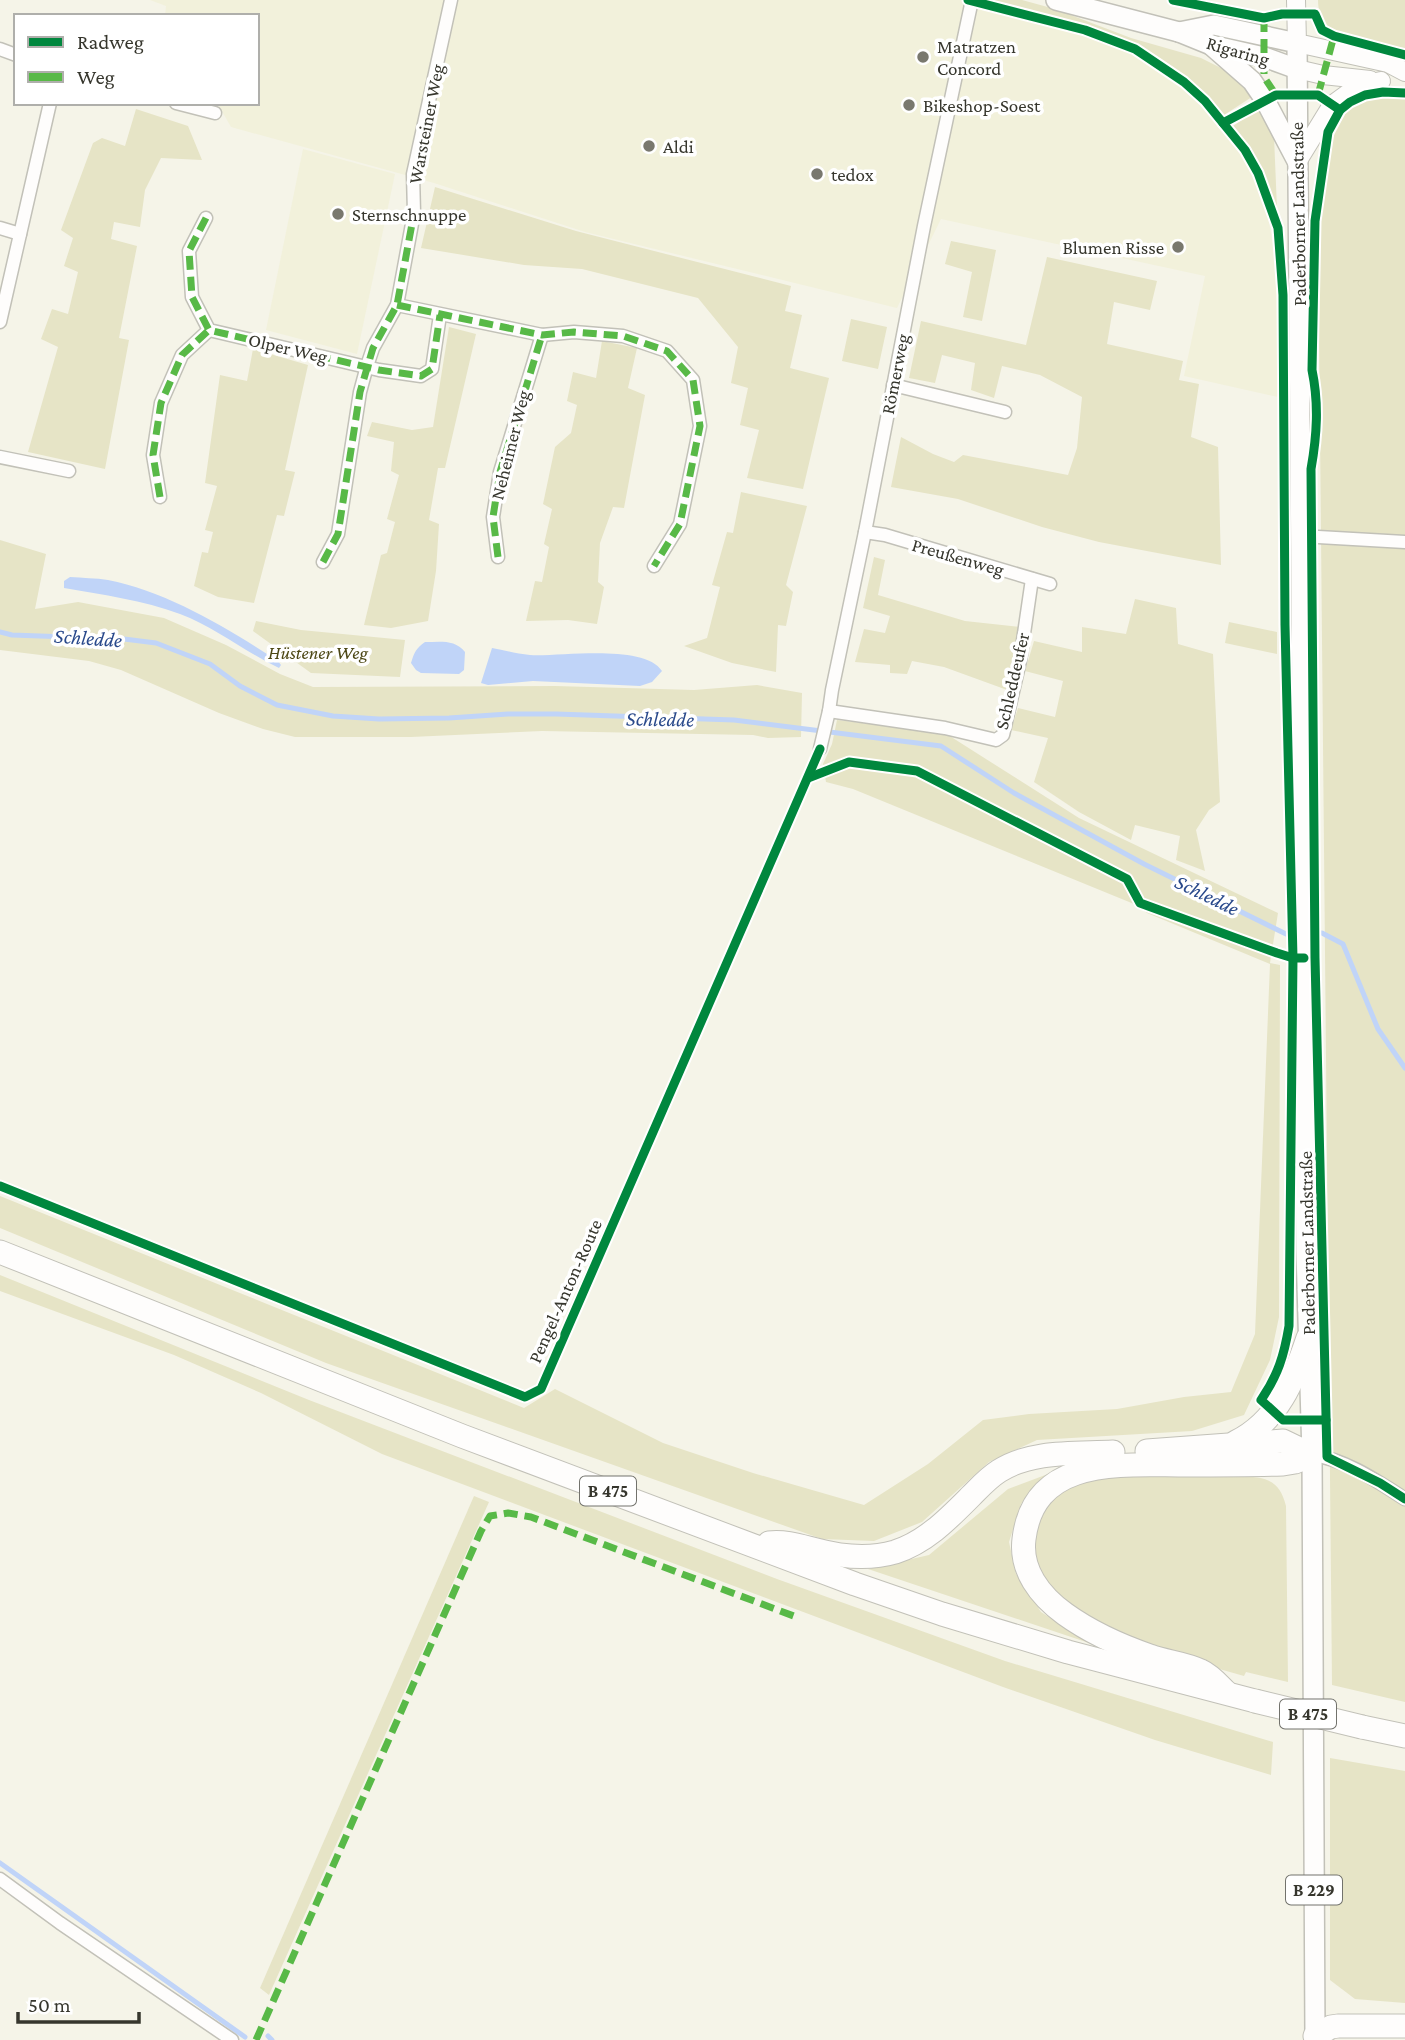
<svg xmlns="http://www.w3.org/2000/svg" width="1405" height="2040" font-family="'Crimson Pro',serif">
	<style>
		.built { fill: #f2f1db }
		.green { fill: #e6e4c6 }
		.water { fill: #c0d4f8 }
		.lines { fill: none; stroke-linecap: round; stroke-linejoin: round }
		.stream { stroke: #c0d4f8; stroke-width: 5 }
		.street-casing { stroke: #c2c1b8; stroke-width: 15 }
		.secondary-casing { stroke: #c2c1b8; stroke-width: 20 }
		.primary-casing { stroke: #c2c1b8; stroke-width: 22 }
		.highway-casing { stroke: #c2c1b8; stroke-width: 25 }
		.street { stroke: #fefdfc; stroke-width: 12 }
		.secondary { stroke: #fefdfc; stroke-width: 18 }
		.primary { stroke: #fefdfc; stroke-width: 19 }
		.highway { stroke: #fefdfc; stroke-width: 23 }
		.highway-bridge-casing { stroke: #c2c1b8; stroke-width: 25; stroke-linecap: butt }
		.highway-bridge { stroke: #fefdfc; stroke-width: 23 }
		.quiet { stroke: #58b947; stroke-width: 7; stroke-dasharray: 14 7; stroke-linecap: butt }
		.cycleway-casing { stroke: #fff; stroke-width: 13 }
		.cycleway { stroke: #00873e; stroke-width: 9 }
		.poi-dot { fill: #79786e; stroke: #fff; stroke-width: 2.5 }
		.labels { text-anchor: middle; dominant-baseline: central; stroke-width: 7; stroke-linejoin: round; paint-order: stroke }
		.shield { fill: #fff; stroke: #72726c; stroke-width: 2 }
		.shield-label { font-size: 18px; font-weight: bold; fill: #36362d }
		.poi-label { font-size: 19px; fill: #36362d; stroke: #fff; text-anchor: start }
		.street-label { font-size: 19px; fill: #36362d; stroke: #fff }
		.park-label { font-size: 19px; font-style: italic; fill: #4c4714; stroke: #fff }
		.water-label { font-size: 21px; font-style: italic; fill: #29498b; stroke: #fff }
	</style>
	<rect width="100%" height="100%" fill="#f5f4e8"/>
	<!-- built -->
	<g class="built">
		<polygon points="150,0 981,0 983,8 1099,39 1133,52 1182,86 1206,108 1228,135 1249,167 1267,211 1276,262 1278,397 1184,376 1205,276 941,219 897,308 585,232 434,183 231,127 219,106 210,103 257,103 257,16 165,16 166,6"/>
		<polygon points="303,149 395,174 357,354 266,330"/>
	</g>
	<!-- green -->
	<g class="green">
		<path d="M990,0h32l33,9 76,29 70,20 34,17 20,20 -31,20c-23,-24 -46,-47 -75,-64 -11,-6 -23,-10 -35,-14 -41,-16 -83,-26 -126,-36z"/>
		<path d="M1318,0h87v48c-32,-6 -87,-4 -87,-48z"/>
		<polygon points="1380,95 1405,97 1405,1702 1332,1685 1318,222 1331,141 1350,105"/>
		<polygon points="1262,106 1274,136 1277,209 1258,163 1233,126"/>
		<polygon points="136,109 188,126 202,160 161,158 145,190 140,227 114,222 111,239 137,246 119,338 129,340 105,469 28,452 58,347 41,339 52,309 68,314 78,272 64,266 73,238 61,230 93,143 102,138 125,146"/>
		<polygon points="435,187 576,231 791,286 785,311 802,315 790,368 829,378 803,489 747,478 759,430 740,425 748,388 731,383 738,347 698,298 582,269 524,265 421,248"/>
		<polygon points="951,241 996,250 982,321 963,317 972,272 945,264"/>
		<polygon points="1047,257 1157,281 1150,310 1114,302 1107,344 1183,361 1179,380 1199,384 1191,437 1218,447 1221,565 1099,542 1042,527 958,499 891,487 901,437 933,454 954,462 963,455 1068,475 1077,448 1082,397 1040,375 1002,366 994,398 971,390 975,363 942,355 935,383 909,378 921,321 1026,345"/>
		<polygon points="851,319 887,327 878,369 842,361"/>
		<polygon points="449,327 476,334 445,468 438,468 429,520 439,524 436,571 428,621 391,628 364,625 381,555 387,553 395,522 387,519 399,475 391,471 394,442 367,436 372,422 412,430 433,427"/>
		<polygon points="602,341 637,348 628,388 645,395 624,508 613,507 600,543 598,582 604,587 597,624 568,620 526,621 535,581 542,582 549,547 544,544 552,509 543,504 555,447 571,433 577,405 567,401 573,372 596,378"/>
		<polygon points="253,349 308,365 285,470 295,472 284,516 277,515 254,603 218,597 194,586 202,552 208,553 213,532 205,530 217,486 205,483 220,375 247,381"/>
		<polygon points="741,492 807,506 786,585 793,592 786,626 778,625 776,672 732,663 684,646 707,638 720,587 712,585 727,532 733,533"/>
		<polygon points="0,540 46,554 35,609 78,602 164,618 226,645 280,674 313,687 555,686 694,690 757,685 802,693 801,737 768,738 753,735 542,731 411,737 295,737 263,729 219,713 121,670 89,661 0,650"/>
		<polygon points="874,557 885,560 878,595 965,621 1020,627 1010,691 944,667 912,661 907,674 890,673 890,665 855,662 864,629 885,633 890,616 863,608"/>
		<polygon points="1135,599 1176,608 1178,644 1213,654 1220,802 1209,810 1196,830 1205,871 1176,860 1180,836 1135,825 1131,840 1079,812 1034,782 1048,738 1011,730 1018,708 1055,717 1063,681 1025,671 1034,641 1082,652 1082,627 1126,634"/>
		<polygon points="256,621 301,630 405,640 400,677 311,673 253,631"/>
		<polygon points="1229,622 1277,632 1277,654 1225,643"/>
		<polygon points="837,720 945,733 1079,818 1278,913 1270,963 1280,965 1279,1317 1270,1360 1244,1415 1192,1431 1037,1440 989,1462 922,1522 874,1541 822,1539 326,1363 0,1228 0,1196 524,1408 555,1389 663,1443 753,1473 864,1505 928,1464 983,1420 1029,1414 1117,1409 1184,1397 1231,1392 1255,1334 1270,964 1147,913 1134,904 853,789 826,782 823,764 832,744"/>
		<polygon points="0,1275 309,1400 777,1579 1005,1661 1273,1742 1271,1775 1155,1740 1003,1687 382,1454 261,1393 174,1355 0,1291"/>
		<polygon points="1056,1471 1036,1484 1021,1504 1009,1542 1016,1574 1041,1612 1089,1643 868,1569 929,1555 1008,1489"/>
		<path d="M1101,1475l137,1c26,1 41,2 48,30l2,176 -42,-10 -2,4 -81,-23 -93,-45 -34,-37 -3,-44 26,-37z"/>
		<polygon points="474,1496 489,1502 269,1995 260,1988"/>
		<polygon points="1330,1758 1405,1771 1405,2003 1355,1999 1330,1980"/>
	</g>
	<!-- water -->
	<g class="water">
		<path d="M70,577c12,1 26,1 38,3 58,11 121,49 170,81l3,4 -2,3c-34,-16 -64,-41 -99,-54 -37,-14 -77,-19 -116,-26v-7z"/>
		<path d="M425,642c15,0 30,-3 40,10l-1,18 -5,4 -38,-1 -5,-3 -5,-7c3,-10 5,-15 14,-21z"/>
		<path d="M492,648c12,2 25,6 38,7 29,2 114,-12 132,16l-10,11 -12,4 -107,-5 -45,4 -7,-2z"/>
	</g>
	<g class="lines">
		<!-- stream -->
		<g class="stream">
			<polyline points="0,632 12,635 124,639 156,643 210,664 240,686 277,705 333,716 379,719 449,718 508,714 556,714 734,720 941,746 1014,793 1144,864 1286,934"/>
			<polyline points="1322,933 1343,944 1378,1029 1405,1068"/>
			<polyline points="0,1863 245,2037"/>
			<polyline points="268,2036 272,2040"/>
		</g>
		<!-- street casing -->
		<g class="street-casing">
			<g id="street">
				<polyline points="0,49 16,55"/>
				<polyline points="176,103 215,113"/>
				<polyline points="206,218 189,251 192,297 209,330 379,370 421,376 432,369 440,315"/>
				<polyline points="0,228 20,234"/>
				<polyline points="397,305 542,335 574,332 623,336 667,351 693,380 700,426 680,524 654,566"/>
				<polyline points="0,322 50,103"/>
				<polyline points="893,385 1005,412"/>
				<polyline points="0,457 69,471"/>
				<polyline points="160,497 153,455 161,403 182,355 209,330"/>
				<polyline points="865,532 885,535 1050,584"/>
				<polyline points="1301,536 1405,542"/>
				<polyline points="498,557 493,517 500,472 542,335"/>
				<polyline points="323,562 338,534 360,392 367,366 373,348 397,305 414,213 413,174 451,0"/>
				<polyline points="829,711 945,728 996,740 1003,735 1020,661 1032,579"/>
				<polyline points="820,749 829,711 832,690 865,532 924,226 972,0"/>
				<path d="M1312,1455c33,4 65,26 93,44"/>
				<polyline points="0,1879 60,1923 232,2040"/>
			</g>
		</g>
		<!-- secondary casing -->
		<g class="secondary-casing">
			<g id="secondary">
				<polyline points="1296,0 1297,43 1388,63 1405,72"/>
				<polyline points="1297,69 1323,75 1370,80"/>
				<polyline points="1297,162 1332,105 1358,86 1381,81"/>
			</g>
		</g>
		<!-- primary casing -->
		<g class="primary-casing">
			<g id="primary">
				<polyline points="1056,0 1179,32 1211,45 1264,57 1297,69"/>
				<polyline points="1179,32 1214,25 1297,43 1306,1251 1312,1455 1315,2036"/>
				<polyline points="1212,46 1252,81 1265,100 1297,161"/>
			</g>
		</g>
		<!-- highway casing -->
		<g class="highway-casing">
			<g id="highway">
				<polyline points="0,1252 462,1436 855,1584 942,1614 1068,1652 1255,1701"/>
				<path d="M1236,1442c42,-21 58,-62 72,-104"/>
				<polyline points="1147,1451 1283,1441 1312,1455"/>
				<path d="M769,1543c16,-2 31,3 47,7 26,7 52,10 79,2 31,-10 53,-33 76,-56 9,-9 17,-18 28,-25 33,-21 76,-17 114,-19"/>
				<path d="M1225,1691c-7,-7 -15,-16 -24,-20 -16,-8 -35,-9 -51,-15 -29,-10 -60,-24 -85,-42 -25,-18 -45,-44 -41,-75 10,-83 97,-74 158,-74 34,0 68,0 101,-1l12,-2 17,-7"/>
				<polyline points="1362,1727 1405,1736"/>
				<polyline points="1315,2036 1331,2027 1338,2026 1405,2026"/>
			</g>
		</g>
		<!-- street -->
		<use href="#street" class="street"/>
		<!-- secondary -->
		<use href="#secondary" class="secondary"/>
		<!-- primary -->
		<use href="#primary" class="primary"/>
		<!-- highway -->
		<use href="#highway" class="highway"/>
		<!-- highway-bridge casing -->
		<g class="highway-bridge-casing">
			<polyline id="highway-bridge" points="1255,1701 1362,1727"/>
		</g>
		<!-- highway-bridge -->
		<use href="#highway-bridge" class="highway-bridge"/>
		<!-- quiet -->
		<g class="quiet">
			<polyline points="1264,18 1264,77 1276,95"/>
			<polyline points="1318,95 1334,36"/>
			<polyline points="206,218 189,251 192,297 209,330 379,370 421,376 432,369 440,315"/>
			<polyline points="397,305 542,335 574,332 623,336 667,351 693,380 700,426 680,524 654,566"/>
			<polyline points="160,497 153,455 161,403 182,355 209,330"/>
			<polyline points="498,557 493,517 500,472 542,335"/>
			<polyline points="323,562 338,534 360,392 373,348 397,305 414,213"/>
			<polyline points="256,2040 481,1531 490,1516 508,1513 531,1517 799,1618"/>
		</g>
		<!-- cycleway casing -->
		<g class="cycleway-casing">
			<g id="cycleway">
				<path d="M968,0l117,30 50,19 49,33 21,19 40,49 13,23 20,55 5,67 2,330 8,333 -4,368c-5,30 -11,49 -28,74l22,20h43"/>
				<polyline points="1173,0 1264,18 1282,14 1315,14 1322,30 1334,36 1405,55"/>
				<path d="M1405,93l-22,-1 -18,3 -15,7 -10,8 -12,22 -13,89 -3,149c7,34 5,65 -1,99l4,489 12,499 53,26 25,16"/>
				<polyline points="1223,123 1276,95 1318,95 1340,110"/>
				<polyline points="808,778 849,762 917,771 1127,879 1140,903 1277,953 1293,958 1304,958"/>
				<polyline points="0,1186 525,1397 541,1389 820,749"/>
			</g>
		</g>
		<!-- cycleway -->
		<use href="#cycleway" class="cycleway"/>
	</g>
	<!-- markers -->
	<g class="poi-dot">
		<circle cx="923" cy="57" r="7"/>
		<circle cx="909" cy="105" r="7"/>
		<circle cx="649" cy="146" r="7"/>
		<circle cx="817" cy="174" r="7"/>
		<circle cx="338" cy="214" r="7"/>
		<circle cx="1178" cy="247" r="7"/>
	</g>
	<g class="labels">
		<!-- shield labels -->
		<g class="shield">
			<rect x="580" y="1476.5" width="56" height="29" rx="5"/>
			<rect x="1280" y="1699.5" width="56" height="29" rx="5"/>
			<rect x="1286" y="1875.5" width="56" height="29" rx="5"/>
		</g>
		<g class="shield-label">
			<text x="608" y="1491">B 475</text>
			<text x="1308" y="1714">B 475</text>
			<text x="1314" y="1890">B 229</text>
		</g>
		<!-- poi labels -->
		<g class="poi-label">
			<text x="937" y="46">Matratzen<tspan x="937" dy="22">Concord</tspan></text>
			<text x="923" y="105">Bikeshop-Soest</text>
			<text x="663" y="146">Aldi</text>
			<text x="831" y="174">tedox</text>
			<text x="352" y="214">Sternschnuppe</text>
			<text x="1164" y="247" text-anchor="end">Blumen Risse</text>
		</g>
		<!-- street labels -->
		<g class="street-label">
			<text transform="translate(1238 51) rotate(16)">Rigaring</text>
			<text transform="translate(426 124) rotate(-79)">Warsteiner Weg</text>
			<text transform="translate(1298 214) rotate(-91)">Paderborner Landstraße</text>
			<text transform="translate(288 348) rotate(13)">Olper Weg</text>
			<text transform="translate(895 374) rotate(-79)">Römerweg</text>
			<text transform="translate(510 445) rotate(-76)">Neheimer Weg</text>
			<text transform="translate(958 557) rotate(16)">Preußenweg</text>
			<text transform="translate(1012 681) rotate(-77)">Schleddeufer</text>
			<text transform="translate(1307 1243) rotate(-91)">Paderborner Landstraße</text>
			<text transform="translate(565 1291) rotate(-66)">Pengel-Anton-Route</text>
		</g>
		<!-- park labels -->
		<g class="park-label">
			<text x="318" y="652">Hüstener Weg</text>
		</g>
		<!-- water labels -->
		<g class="water-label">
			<text transform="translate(88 638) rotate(4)">Schledde</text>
			<text transform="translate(660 719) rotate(1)">Schledde</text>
			<text transform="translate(1207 895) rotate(26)">Schledde</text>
		</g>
	</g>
	<!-- legend -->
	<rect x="14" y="14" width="245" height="91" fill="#ffffff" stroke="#afafab" stroke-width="2"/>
	<rect x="28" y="37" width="35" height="10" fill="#00873e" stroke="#afafab" stroke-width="2"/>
	<text x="77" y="49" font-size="21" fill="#36362d">Radweg</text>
	<rect x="28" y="72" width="35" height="10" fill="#58b947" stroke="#afafab" stroke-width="2"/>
	<text x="77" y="84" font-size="21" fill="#36362d">Weg</text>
	<!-- scale -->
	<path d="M18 2012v10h121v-10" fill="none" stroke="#36362d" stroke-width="3.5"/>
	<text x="28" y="2012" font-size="21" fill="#36362d" stroke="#ffffff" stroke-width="5" paint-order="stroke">50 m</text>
</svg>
